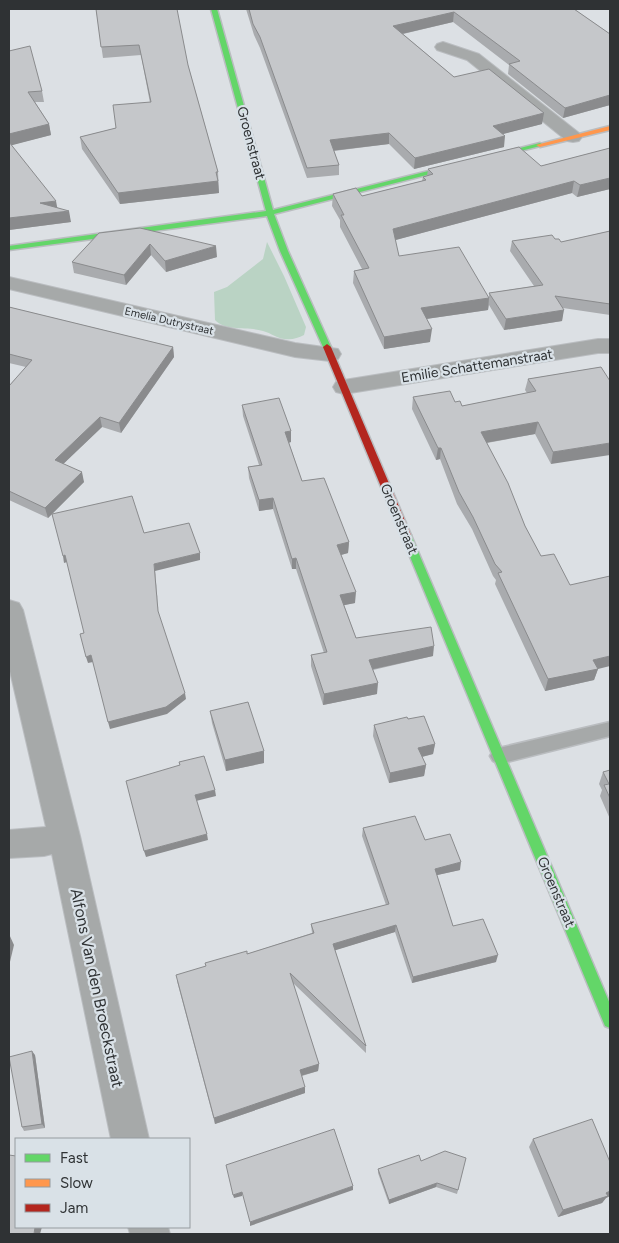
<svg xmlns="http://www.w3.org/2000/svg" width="619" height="1243" font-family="Figtree,sans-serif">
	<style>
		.green { fill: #bad3c4 }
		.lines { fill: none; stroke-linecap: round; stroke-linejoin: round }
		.lane-casing { stroke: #babdc0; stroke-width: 3 }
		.street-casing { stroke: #babdc0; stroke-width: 2 }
		.fast-casing { stroke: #babdc0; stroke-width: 3 }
		.slow-casing { stroke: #babdc0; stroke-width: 3 }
		.jam-casing { stroke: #babdc0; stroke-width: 3 }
		.lane { fill: #a6a9a9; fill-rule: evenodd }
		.street { fill: #a6a9a9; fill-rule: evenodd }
		.fast { fill: #63d668; fill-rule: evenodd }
		.slow { fill: #ff974d; fill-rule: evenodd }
		.jam { fill: #b3261e; fill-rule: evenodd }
		.wall { fill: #a9abae }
		.shaded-wall { fill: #8a8b8d }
		.building { fill: #c5c7ca; stroke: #8a8b8d }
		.labels { text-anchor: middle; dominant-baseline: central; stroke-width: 4.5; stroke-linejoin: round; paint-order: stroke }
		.far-street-label { font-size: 11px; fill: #2f3234; stroke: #d9e1e7 }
		.street-label { font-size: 14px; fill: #2f3234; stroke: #d9e1e7 }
		.near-street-label { font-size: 16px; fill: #2f3234; stroke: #d9e1e7 }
	</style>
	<rect width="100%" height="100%" fill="#dce0e4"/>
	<!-- green -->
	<path class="green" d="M267,242l17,34 22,51 -2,8c-6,3 -12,5 -19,4 -7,0 -14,-6 -22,-8 -15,-5 -37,1 -48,-11l-1,-28 13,-5 36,-28z"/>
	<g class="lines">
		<!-- lane casing -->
		<g class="lane-casing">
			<polygon id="lane" points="610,722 610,736 499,764 493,761 490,756 493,751 499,748"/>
		</g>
		<!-- street casing -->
		<g class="street-casing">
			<g id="street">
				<polygon points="443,42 479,54 579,133 582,137 579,141 573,142 567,141 467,60 437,50 435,47 437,44"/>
				<polygon points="9,277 295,343 338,349 341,354 338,359 330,361 295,357 9,289"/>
				<polygon points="598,339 610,339 610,353 598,353 344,394 336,392 333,387 336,382 344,380"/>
				<polygon points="9,600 19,603 23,610 80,836 149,1139 111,1139 52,854 44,856 9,858 9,830 46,827 9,667"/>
				<polygon points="128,1227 168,1227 170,1234 130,1234"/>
			</g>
		</g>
		<!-- fast casing -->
		<g class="fast-casing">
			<g id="fast">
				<polygon points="211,9 217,9 273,210 540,143 544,145 274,214 288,251 331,347 330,349 324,349 323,347 280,251 267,216 9,250 9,246 266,211"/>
				<polygon points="406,531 411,535 610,1004 610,1028 605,1026 401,535"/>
			</g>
		</g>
		<!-- slow casing -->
		<g class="slow-casing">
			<polygon id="slow" points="610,126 610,130 540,147 536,145"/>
		</g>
		<!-- jam casing -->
		<g class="jam-casing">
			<polygon id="jam" points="327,344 331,347 411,535 410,538 406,539 401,535 323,347"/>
		</g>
		<!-- lane -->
		<use href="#lane" class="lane"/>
		<!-- street -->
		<use href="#street" class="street"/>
		<!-- fast -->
		<use href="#fast" class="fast"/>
		<!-- slow -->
		<use href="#slow" class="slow"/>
		<!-- jam -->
		<use href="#jam" class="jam"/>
	</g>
	<!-- wall -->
	<g class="wall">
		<polygon points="96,9 188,65 218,172 219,193 120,204 82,149 80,137 116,128 150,103 141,55 103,58"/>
		<polygon points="246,9 574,9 610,34 610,105 563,118 508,74 509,65 453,22 403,34 454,77 542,124 502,134 504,147 414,169 389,144 334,151 339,165 339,175 307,178 260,48 254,35"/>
		<polygon points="9,51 42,91 44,102 35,102 49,124 51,135 11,145 57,207 71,222 9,230"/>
		<polygon points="610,148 610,189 577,197 572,193 395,240 399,256 489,297 489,293 534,286 510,251 512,241 555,239 561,242 610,231 610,315 563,308 562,321 504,330 489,305 488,310 426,319 430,342 384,349 353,283 354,271 362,269 340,227 340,220 332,206 333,194 362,196 422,181 423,177 427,176 428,169 541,166"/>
		<polygon points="99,233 217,257 166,272 151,255 126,285 74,273 72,262"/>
		<polygon points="9,307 173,347 174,357 121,433 102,427 63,464 84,482 48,518 9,500 9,386 26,367 9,363"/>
		<polygon points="601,367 551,464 535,434 487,443 525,526 598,669 594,680 545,691 495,584 496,580 493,576 472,529 457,504 440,459 436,460 412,409 413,397 455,402 462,406 527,393 525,390 528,379"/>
		<polygon points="242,405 291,442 289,443 302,481 349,542 348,553 341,555 355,603 344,605 356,638 433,656 373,670 377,694 323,705 311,666 311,655 324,653 296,569 292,569 273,509 259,511 249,478 248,467 259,465 243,416"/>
		<polygon points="210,711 264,751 264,763 226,771 212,723"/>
		<polygon points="374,725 435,744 433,754 422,757 426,765 424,776 389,783 373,736"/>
		<polygon points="610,770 610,819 600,796 602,790 599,784 603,772"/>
		<polygon points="363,828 425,840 460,870 437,875 453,926 496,962 412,983 395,932 335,950 366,1046 366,1053 293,983 319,1064 318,1071 302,1076 305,1093 215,1124 177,981 247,954 312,933 311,924 386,905 362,836"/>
		<polygon points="35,1055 45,1128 24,1131 22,1127"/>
		<polygon points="533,1139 610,1162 610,1196 606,1198 602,1203 558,1217 529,1147"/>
		<polygon points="421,1161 458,1190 457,1194 436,1187 389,1204 378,1173 378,1169"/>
	</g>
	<!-- shaded-wall -->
	<g class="shaded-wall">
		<polygon points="454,12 453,22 393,36 393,26"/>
		<polygon points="610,95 610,105 563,118 565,108"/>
		<polygon points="544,113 542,124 492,137 493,126"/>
		<polygon points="49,124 51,135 9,146 9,134"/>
		<polygon points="389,133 389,144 330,151 330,140"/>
		<polygon points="505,136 504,147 414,169 415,158"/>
		<polygon points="610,178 610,189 577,197 580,185"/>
		<polygon points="218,181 219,193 120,204 118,193"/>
		<polygon points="574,181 572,193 392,241 393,229"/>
		<polygon points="56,201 58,212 40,203"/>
		<polygon points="69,211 71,222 9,230 9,218"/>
		<polygon points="150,244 151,255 126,285 124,275"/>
		<polygon points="216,246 217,257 166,272 165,261"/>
		<polygon points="489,298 488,310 419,320 421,308"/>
		<polygon points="564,310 562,321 504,330 506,319"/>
		<polygon points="432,329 430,342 384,349 384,337"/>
		<polygon points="173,347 174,357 121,433 119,423"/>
		<polygon points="100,417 102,427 57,470 55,460"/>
		<polygon points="538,422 535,434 479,444 481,432"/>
		<polygon points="291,431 291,442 285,443 285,432"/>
		<polygon points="610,443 610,455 551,464 553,452"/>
		<polygon points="438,448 441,448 440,459 436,460"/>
		<polygon points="82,472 84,482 48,518 45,508"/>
		<polygon points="273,498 273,509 259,511 259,500"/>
		<polygon points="349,542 348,553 337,556 337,545"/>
		<polygon points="200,553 200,560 155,571 159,618 154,564"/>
		<polygon points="65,555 67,562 64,563 63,556"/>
		<polygon points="296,558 296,569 292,569 292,559"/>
		<polygon points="356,592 355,603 340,606 340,595"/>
		<polygon points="434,646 433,656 369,670 369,660"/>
		<polygon points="91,655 93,662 88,663 86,657"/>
		<polygon points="610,656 610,666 598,669 594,680 545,691 548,679 593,660"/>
		<polygon points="378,683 377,694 323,705 324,694"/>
		<polygon points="185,693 186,699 167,714 110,729 108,722"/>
		<polygon points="435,744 433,754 417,758 418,748"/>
		<polygon points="264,751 264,763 226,771 225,760"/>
		<polygon points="426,765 424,776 389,783 390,773"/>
		<polygon points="215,790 216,796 196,801 195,795"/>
		<polygon points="207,834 208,840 146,857 144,851"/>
		<polygon points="461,862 460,870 433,876 435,869"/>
		<polygon points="396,925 395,932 333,951 333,944"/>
		<polygon points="9,934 14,945 9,966"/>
		<polygon points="498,955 496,962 412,983 413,977"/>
		<polygon points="32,1051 35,1055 45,1128 42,1124"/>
		<polygon points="319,1064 318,1071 300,1076 300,1070"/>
		<polygon points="305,1087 305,1093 215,1124 214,1118"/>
		<polygon points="437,1183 436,1187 389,1204 389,1200"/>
		<polygon points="353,1186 353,1190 250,1226 250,1222"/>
		<polygon points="610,1191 610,1196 606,1198 602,1203 558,1217 563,1210"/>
		<polygon points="242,1192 242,1196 234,1198 233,1195"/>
		<polygon points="35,1227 42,1227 40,1234 34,1234"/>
	</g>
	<!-- building -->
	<g class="building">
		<polygon points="96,9 177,9 188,65 218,172 216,172 218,181 118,193 80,137 116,128 113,105 151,102 139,45 101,47"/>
		<polygon points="249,9 574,9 610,34 610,95 565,108 509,64 520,61 454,12 393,26 454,77 489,69 544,113 493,126 505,136 415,158 389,133 330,140 339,165 307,168 260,37 253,24"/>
		<polygon points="30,46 42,91 28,92 49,124 9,134 9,51"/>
		<polygon points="9,142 56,201 40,203 69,211 9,218"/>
		<polygon points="519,147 541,166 610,148 610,178 580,185 574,181 393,229 399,256 459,247 489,298 421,308 432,329 384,337 354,271 369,268 341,215 344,215 333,194 356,188 362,196 426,180 423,177 433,174 428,169"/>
		<polygon points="140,228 216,246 165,261 150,244 124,275 72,262 99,233"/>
		<polygon points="610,231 610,304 555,296 564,310 506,319 489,293 543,285 512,241 552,235 555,239 559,239 561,242"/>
		<polygon points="9,307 173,347 119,423 100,417 55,460 82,472 45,508 9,491 9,386 32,360 9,354"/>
		<polygon points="601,367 610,381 610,443 553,452 538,422 481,432 508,483 525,526 541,556 554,554 570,585 610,576 610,656 593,660 598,669 548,679 498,573 502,572 495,564 473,517 459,492 441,448 438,448 413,397 450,391 455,402 460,401 462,406 536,391 528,379"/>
		<polygon points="279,398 291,431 285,432 302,481 324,478 349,542 337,545 356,592 340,595 356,638 431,627 434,646 369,660 378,683 324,694 311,655 327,652 296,558 292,559 273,498 259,500 248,467 262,465 242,405"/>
		<polygon points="132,496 144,533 189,523 200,553 154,564 158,611 185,693 166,707 108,722 91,655 86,657 80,634 84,633 65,555 63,556 52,514"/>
		<polygon points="248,702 264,751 225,760 210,711"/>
		<polygon points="424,716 435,744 418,748 426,765 390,773 374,725 407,717 408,719"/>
		<polygon points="204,756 215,790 195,795 207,834 144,851 126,781 180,765 179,762"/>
		<polygon points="610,770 610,798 604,785 609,784 603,772"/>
		<polygon points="415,816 425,840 450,834 461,862 435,869 453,926 483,919 498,955 413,977 396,925 333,944 366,1046 290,973 319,1064 300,1070 305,1087 214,1118 176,975 206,966 205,963 247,951 247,954 314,933 311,924 389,904 363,828"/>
		<polygon points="32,1051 42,1124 22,1127 9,1057"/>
		<polygon points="592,1119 610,1162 610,1191 606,1193 608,1196 563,1210 533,1139"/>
		<polygon points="334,1129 353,1186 250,1222 242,1192 233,1195 226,1165"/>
		<polygon points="445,1151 466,1158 458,1190 437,1183 389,1200 378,1169 419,1155 421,1161"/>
		<polygon points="9,1155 16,1156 16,1227 35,1227 34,1234 9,1234"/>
	</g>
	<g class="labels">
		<!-- far-street labels -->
		<g class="far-street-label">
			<text transform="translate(169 321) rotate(13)">Emelia Dutrystraat</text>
		</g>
		<!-- street labels -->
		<g class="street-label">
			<text transform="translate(251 143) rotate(75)">Groenstraat</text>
			<text transform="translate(477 366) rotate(-9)">Emilie Schattemanstraat</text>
			<text transform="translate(399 519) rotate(67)">Groenstraat</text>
			<text transform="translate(556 892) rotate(67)">Groenstraat</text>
		</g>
		<!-- near-street labels -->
		<g class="near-street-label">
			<text transform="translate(97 988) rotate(78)">Alfons Van den Broeckstraat</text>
		</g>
	</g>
	<!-- border -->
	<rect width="619" height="1243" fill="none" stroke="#2f3234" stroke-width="20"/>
	<!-- legend -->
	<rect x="15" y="1138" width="175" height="90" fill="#d9e1e7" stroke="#959b9f"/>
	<rect x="25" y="1154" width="25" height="8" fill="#63d668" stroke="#959b9f"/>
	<text x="60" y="1163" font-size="15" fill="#2f3234">Fast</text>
	<rect x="25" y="1179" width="25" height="8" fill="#ff974d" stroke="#959b9f"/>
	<text x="60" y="1188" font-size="15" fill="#2f3234">Slow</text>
	<rect x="25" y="1204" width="25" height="8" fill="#b3261e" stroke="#959b9f"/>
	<text x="60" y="1213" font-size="15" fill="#2f3234">Jam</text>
</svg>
